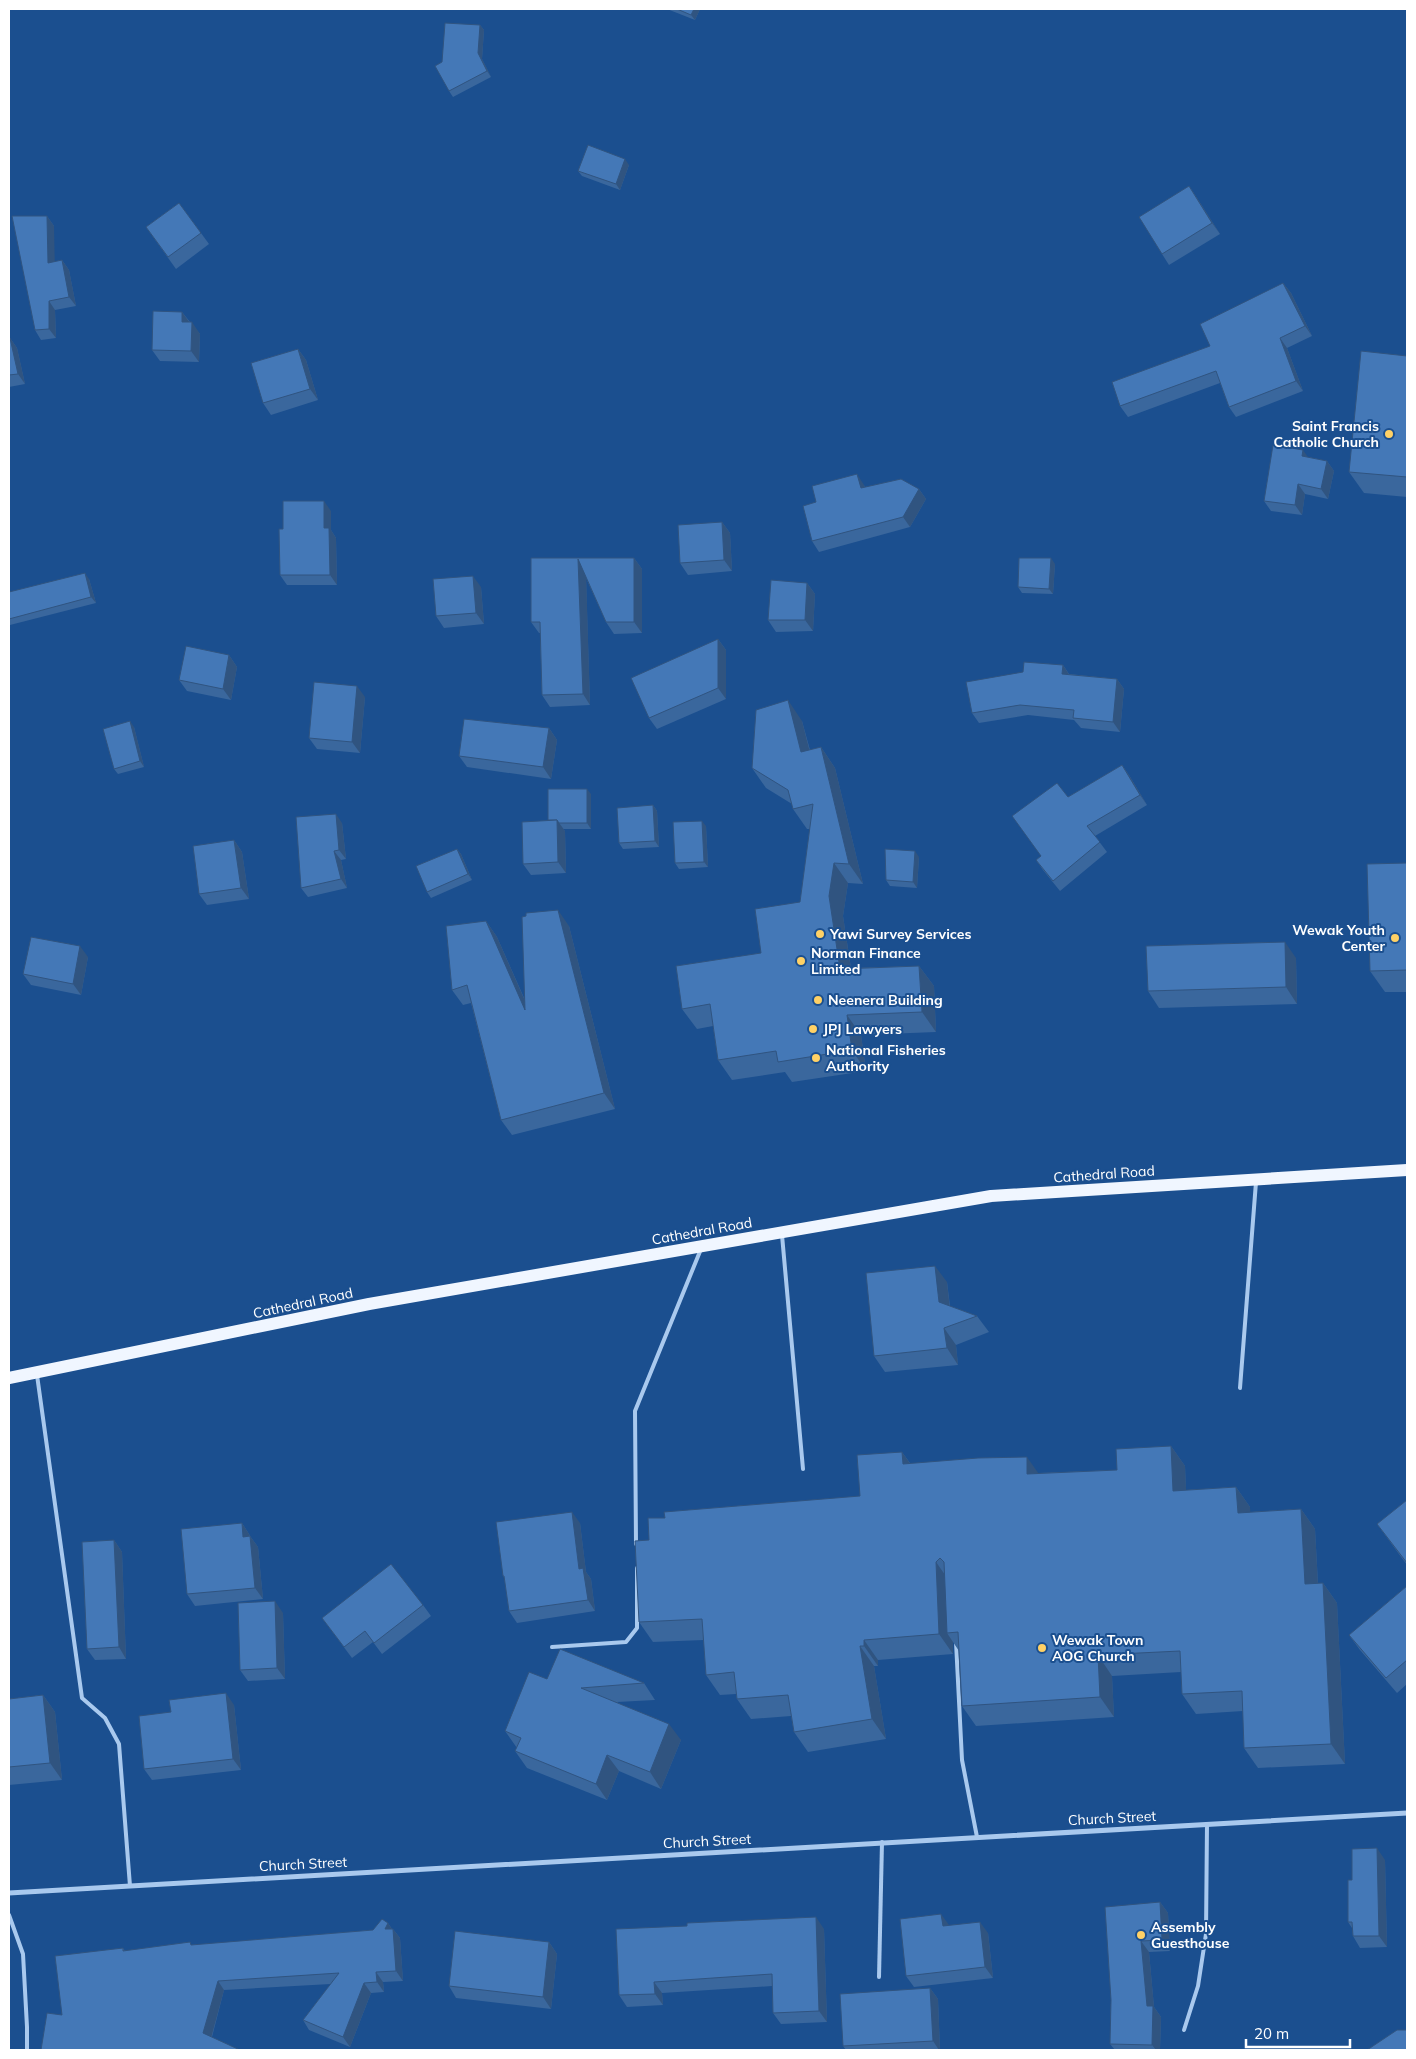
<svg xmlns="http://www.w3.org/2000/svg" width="1416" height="2059" font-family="Mulish,sans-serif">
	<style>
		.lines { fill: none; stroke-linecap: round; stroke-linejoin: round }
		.service { stroke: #a9c9ee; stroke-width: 4 }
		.minor { stroke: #a9c9ee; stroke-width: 5 }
		.primary { stroke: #f0f6ff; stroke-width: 12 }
		.wall { fill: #3a679d }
		.shaded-wall { fill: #305480 }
		.building { fill: #4478b7; stroke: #305480 }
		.poi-dot { fill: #ffd166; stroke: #1b4f8f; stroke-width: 2 }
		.labels { text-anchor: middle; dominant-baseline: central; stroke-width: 4; stroke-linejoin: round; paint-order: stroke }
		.poi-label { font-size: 14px; font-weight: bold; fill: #fff; stroke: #1b4f8f; text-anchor: start }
		.street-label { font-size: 14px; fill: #fff; stroke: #1b4f8f }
	</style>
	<rect width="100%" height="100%" fill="#1b4f8f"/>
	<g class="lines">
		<!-- service -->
		<g class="service">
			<polyline points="782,1235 803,1469"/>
			<polyline points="37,1375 82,1698 105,1718 119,1744 130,1886"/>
			<polyline points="1240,1388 1256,1182"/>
			<polyline points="636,1544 635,1411 701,1249"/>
			<polyline points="956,1642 962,1760 977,1837"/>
			<polyline points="552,1647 626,1642 637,1628 637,1568"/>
			<polyline points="9,1915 23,1954 27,2027 27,2050"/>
			<polyline points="879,1977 882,1842"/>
			<polyline points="1184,2030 1198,1986 1206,1934 1207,1824"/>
		</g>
		<!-- minor -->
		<polyline class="minor" points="9,1893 1407,1813"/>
		<!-- primary -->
		<polyline class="primary" points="9,1378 369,1304 991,1196 1407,1170"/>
	</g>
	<!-- wall -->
	<g class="wall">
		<polygon points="667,9 700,9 695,20"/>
		<polygon points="480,25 484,30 482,59 491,77 453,97 449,91 442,62"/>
		<polygon points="629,165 620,190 582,176 578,171"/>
		<polygon points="1189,186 1197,198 1220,234 1169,265 1162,254"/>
		<polygon points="179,203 209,244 176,269 146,227"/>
		<polygon points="47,216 54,226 54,262 62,260 69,270 76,306 55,310 56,338 41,340 35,330"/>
		<polygon points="1283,283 1291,293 1312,336 1287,348 1303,391 1236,417 1229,407 1220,383 1128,417 1120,406 1210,346"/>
		<polygon points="182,312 190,322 200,334 199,362 160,361 152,350"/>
		<polygon points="9,338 10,338 17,348 25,384 9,387"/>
		<polygon points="298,349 306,360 318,400 271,415 263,403"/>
		<polygon points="1407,356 1407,497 1364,493 1349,472"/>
		<polygon points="1308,457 1327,461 1334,471 1328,499 1305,494 1302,515 1271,511 1264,501"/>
		<polygon points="864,485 865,488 919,489 926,499 910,527 819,552 812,541 816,502"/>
		<polygon points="331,511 331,530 336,538 337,585 287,585 280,575 283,529"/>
		<polygon points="722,522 730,533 732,571 688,575 680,563"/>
		<polygon points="531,558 634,558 642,569 642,633 614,634 606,622 586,578 590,705 550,707 542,695 540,633 539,633 531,622"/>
		<polygon points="1055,564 1053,594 1022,593 1018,587"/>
		<polygon points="89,579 96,603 10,625 9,623 9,592"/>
		<polygon points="807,583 815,594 813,631 776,632 768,620"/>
		<polygon points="481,587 484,624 444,628 436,616"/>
		<polygon points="718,639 726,650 726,699 657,729 649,718"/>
		<polygon points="229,655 237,667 231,700 187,691 179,680"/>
		<polygon points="1063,665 1069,674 1117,679 1124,689 1120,732 1081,728 1074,720 1028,715 979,723 972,713"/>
		<polygon points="365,697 360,753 317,749 309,738"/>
		<polygon points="802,721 810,750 821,747 835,768 863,884 848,883 843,916 851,968 919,966 934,986 936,1032 861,1035 866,1071 792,1082 785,1072 732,1080 718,1060 713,1026 697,1029 682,1009 761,953 800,902 810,829 807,829 793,809 792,804 766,788 752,768"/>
		<polygon points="134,727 144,767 118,774 114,769"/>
		<polygon points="549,728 557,740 551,779 467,767 459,756"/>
		<polygon points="1122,765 1129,775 1147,805 1095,836 1107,852 1060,891 1043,870 1036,860 1041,856 1068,797"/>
		<polygon points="591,794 591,829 563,829 565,831 566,873 531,875 523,864 548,820"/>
		<polygon points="653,805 657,811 659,847 623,849 619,843"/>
		<polygon points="342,823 346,859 341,860 347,888 308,897 301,888"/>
		<polygon points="706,826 708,867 679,869 675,863"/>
		<polygon points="234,840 242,852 249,899 207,905 199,894"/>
		<polygon points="457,849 461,854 472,880 431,898 427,892"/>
		<polygon points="919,857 917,888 890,886 886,880"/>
		<polygon points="1407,863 1407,992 1385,992 1370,971"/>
		<polygon points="486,921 497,937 525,1000 569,926 615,1109 512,1135 501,1120 471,1003 463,1005 452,990"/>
		<polygon points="88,957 81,995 31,985 23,974"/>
		<polygon points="1296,958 1297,1004 1159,1008 1148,991"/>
		<polygon points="947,1282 950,1306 977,1316 989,1332 956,1345 958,1365 885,1372 874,1356"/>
		<polygon points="1171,1446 1185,1466 1186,1490 1236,1487 1250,1507 1250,1512 1301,1509 1315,1529 1318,1583 1323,1583 1337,1603 1345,1764 1258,1768 1244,1748 1243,1711 1196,1714 1182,1694 1181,1672 1112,1676 1114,1717 976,1726 962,1706 959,1651 953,1642 953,1654 878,1660 878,1666 874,1666 886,1739 808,1752 794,1732 791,1716 751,1719 737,1699 736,1694 720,1695 706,1675 704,1640 653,1642 639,1622 649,1540 665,1518 860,1496 902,1452 910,1463 1039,1473 1117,1470"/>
		<polygon points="1407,1500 1407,1565 1377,1524"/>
		<polygon points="242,1523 249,1534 250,1536 258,1547 263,1599 195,1606 187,1594"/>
		<polygon points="580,1523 586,1572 591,1579 595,1611 517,1623 509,1611 505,1579 503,1576"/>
		<polygon points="114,1540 122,1552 126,1659 95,1660 87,1649"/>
		<polygon points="1407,1586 1407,1684 1397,1693 1360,1650 1349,1635"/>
		<polygon points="423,1605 431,1616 382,1654 373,1642 352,1658 322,1618"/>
		<polygon points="283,1613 285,1679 248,1681 240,1670"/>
		<polygon points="547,1679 644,1683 655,1700 617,1702 681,1740 661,1789 619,1771 607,1800 527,1768 515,1751 517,1748 505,1731"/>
		<polygon points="43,1695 55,1712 62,1780 9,1785 9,1699"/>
		<polygon points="234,1705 241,1770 152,1780 144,1769 171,1712"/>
		<polygon points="1385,1860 1387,1947 1360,1948 1353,1936 1352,1928 1348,1922 1352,1880"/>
		<polygon points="1160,1902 1168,1913 1170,1951 1149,1952 1154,2007 1161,2017 1160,2050 1115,2050 1110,2044 1111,2000"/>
		<polygon points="388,1923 392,1929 393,1929 400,1938 403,1981 383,1982 384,1992 371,1993 350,2047 309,2030 303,2020 331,1984 224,1990 212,2037 62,2015 123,1948 125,1951 373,1930"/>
		<polygon points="687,1926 824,1929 827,2022 781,2024 773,2013 772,1986 662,1993 663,2005 627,2007 619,1995"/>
		<polygon points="988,1933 993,1978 914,1987 906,1976"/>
		<polygon points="549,1942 557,1954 551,2009 456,1998 449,1986"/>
		<polygon points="930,1988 938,1999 940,2050 846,2050 843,2046"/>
	</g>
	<!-- shaded-wall -->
	<g class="shaded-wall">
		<polygon points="694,9 700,9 695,20 691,15"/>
		<polygon points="480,25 484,30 482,59 491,77 487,71 478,53"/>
		<polygon points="625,159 629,165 620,190 616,184"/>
		<polygon points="1189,186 1197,198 1220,234 1212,223"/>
		<polygon points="47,216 54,226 55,273 48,263"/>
		<polygon points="62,260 69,270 76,306 69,297"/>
		<polygon points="1283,283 1291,293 1312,336 1305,326"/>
		<polygon points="49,301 55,310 56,338 49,329"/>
		<polygon points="182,312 190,323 182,322"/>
		<polygon points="192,322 200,334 199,362 191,351"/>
		<polygon points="10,338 17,348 25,384 18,374"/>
		<polygon points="1280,338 1287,348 1303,391 1296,381"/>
		<polygon points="298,349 306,360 318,400 310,389"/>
		<polygon points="1303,450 1310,460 1302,456"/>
		<polygon points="1327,461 1334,471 1328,499 1321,489"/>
		<polygon points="857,474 864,485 868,499 861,488"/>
		<polygon points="1298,484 1305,494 1302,515 1295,505"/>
		<polygon points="919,489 926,499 910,527 903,517"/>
		<polygon points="324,501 331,511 331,530 336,538 337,585 330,575 324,528"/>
		<polygon points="722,522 730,533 732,571 724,560"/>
		<polygon points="634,558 642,569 642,633 634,622"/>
		<polygon points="1051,558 1055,564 1053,594 1049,589"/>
		<polygon points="578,559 586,571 590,705 583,694"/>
		<polygon points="85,573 89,579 96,603 91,597"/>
		<polygon points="473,576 481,587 484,624 476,613"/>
		<polygon points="807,583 815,594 813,631 805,620"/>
		<polygon points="718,639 726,650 726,699 718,688"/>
		<polygon points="229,655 237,667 231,700 223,689"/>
		<polygon points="1063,665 1070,676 1062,674"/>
		<polygon points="1117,679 1124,689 1120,732 1113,722"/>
		<polygon points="357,686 365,697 360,753 352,742"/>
		<polygon points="788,700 802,721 815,772 801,752"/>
		<polygon points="130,721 134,727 144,767 140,761"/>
		<polygon points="549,728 557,740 551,779 543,767"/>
		<polygon points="821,747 835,768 863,884 849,864"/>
		<polygon points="1122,765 1129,775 1147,805 1140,795"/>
		<polygon points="587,789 591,794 591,829 587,823"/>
		<polygon points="653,805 657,811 659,847 655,841"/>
		<polygon points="336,814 342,823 346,859 339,850"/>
		<polygon points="557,820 565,831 566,873 558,862"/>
		<polygon points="702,821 706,826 708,867 704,862"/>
		<polygon points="234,840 242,852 249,899 241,888"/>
		<polygon points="457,849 461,854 472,880 468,874"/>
		<polygon points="334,851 341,860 347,888 341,879"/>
		<polygon points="915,851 919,857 917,888 913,882"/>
		<polygon points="834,863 848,883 843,916 854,989 840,969 829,896"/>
		<polygon points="558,910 569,926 615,1109 604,1093"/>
		<polygon points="486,921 497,937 536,1026 525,1010"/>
		<polygon points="1285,942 1296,958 1297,1004 1286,987"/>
		<polygon points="80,946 88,957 81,995 73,984"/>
		<polygon points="919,966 934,986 936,1032 922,1012"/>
		<polygon points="847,1015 861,1035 866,1071 852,1050"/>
		<polygon points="935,1266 947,1282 951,1319 939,1302"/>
		<polygon points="944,1328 956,1345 958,1365 947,1348"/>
		<polygon points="1171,1446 1185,1466 1187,1511 1173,1491"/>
		<polygon points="902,1452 916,1472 903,1464"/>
		<polygon points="1027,1457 1041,1477 1027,1474"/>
		<polygon points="1236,1487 1250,1507 1252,1533 1238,1513"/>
		<polygon points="1301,1509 1315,1529 1319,1604 1305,1584"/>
		<polygon points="572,1512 580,1523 586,1572 591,1579 595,1611 588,1600 579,1569"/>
		<polygon points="242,1523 249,1534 251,1548 243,1537"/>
		<polygon points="250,1536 258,1547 263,1599 255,1588"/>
		<polygon points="114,1540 122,1552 126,1659 119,1647"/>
		<polygon points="936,1562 950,1582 947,1633 953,1642 953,1654 939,1634"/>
		<polygon points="1323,1583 1337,1603 1345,1764 1331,1744"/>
		<polygon points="275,1601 283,1613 285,1679 277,1668"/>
		<polygon points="864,1640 878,1660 878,1666 864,1646"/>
		<polygon points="860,1646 874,1666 886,1739 872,1719"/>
		<polygon points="1098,1655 1112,1676 1114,1717 1100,1697"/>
		<polygon points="226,1693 234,1705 241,1770 233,1759"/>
		<polygon points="43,1695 55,1712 62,1780 50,1763"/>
		<polygon points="669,1724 681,1740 661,1789 650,1772"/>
		<polygon points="607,1755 619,1771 607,1800 596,1784"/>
		<polygon points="1377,1848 1385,1860 1387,1947 1379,1936"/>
		<polygon points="1160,1902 1168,1913 1170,1951 1162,1940"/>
		<polygon points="941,1914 949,1925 943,1926"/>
		<polygon points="816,1917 824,1929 827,2022 819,2011"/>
		<polygon points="980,1922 988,1933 993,1978 985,1967"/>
		<polygon points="388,1923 393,1931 393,1929 400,1938 403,1981 396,1971 385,1929"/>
		<polygon points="1141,1941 1149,1952 1154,2007 1161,2017 1160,2050 1156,2050 1152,2045 1147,2006"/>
		<polygon points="549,1942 557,1954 551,2009 543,1997"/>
		<polygon points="376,1972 383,1982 384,1992 377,1982"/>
		<polygon points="218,1981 224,1990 210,2042 203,2033"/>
		<polygon points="654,1982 662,1993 663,2005 655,1994"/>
		<polygon points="364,1983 371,1993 350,2047 343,2037"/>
		<polygon points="930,1988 938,1999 940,2050 939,2050 933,2041"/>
	</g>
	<!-- building -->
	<g class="building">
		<polygon points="677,9 694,9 691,15"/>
		<polygon points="445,23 480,25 478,53 487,71 449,91 435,66 442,62"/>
		<polygon points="588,145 625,159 616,184 578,171"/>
		<polygon points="1189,186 1212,223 1162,254 1139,217"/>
		<polygon points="179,203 201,233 168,257 146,227"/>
		<polygon points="12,216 47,216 48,263 62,260 69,297 49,301 49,329 35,330"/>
		<polygon points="1283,283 1305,326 1280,338 1296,381 1229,407 1216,371 1120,406 1112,382 1210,346 1200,324"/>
		<polygon points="153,311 182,312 182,322 192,322 191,351 152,350"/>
		<polygon points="9,338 10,338 18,374 9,375"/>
		<polygon points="298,349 310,389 263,403 251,363"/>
		<polygon points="1361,351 1407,356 1407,477 1349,472"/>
		<polygon points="1273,445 1303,450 1302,456 1327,461 1321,489 1298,484 1295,505 1264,501"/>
		<polygon points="857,474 861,488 901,479 919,489 903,517 812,541 803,506 816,502 812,486"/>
		<polygon points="283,501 324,501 324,528 329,528 330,575 280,575 279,529 283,529"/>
		<polygon points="722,522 724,560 680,563 678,525"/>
		<polygon points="531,558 634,558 634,622 606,622 578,559 583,694 542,695 540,622 531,622"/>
		<polygon points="1019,558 1051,558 1049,589 1018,587"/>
		<polygon points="85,573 91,597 9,619 9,592"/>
		<polygon points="473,576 476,613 436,616 433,579"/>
		<polygon points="771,580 807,583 805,620 768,620"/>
		<polygon points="718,639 718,688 649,718 631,678"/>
		<polygon points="186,646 229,655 223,689 179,680"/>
		<polygon points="1024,662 1063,665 1062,674 1117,679 1113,722 1073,718 1074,710 1020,705 972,713 966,682 1023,672"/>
		<polygon points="314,682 357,686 352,742 309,738"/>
		<polygon points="788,700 801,752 821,747 849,864 834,863 829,896 840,969 919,966 922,1012 847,1015 852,1050 778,1062 776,1051 718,1060 710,1004 682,1009 676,966 761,953 755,909 800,902 813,804 793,809 788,790 752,768 756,710"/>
		<polygon points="464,719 549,728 543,767 459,756"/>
		<polygon points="130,721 140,761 114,769 103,729"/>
		<polygon points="1122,765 1140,795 1087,826 1100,842 1053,881 1036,860 1041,856 1012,816 1057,783 1068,797"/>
		<polygon points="548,789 587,789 587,823 559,823 557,820 548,820"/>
		<polygon points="653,805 655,841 619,843 617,808"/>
		<polygon points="336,814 339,850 334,851 341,879 301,888 296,817"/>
		<polygon points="557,820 558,862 523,864 522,822"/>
		<polygon points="702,821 704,862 675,863 673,822"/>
		<polygon points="234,840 241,888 199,894 193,846"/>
		<polygon points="457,849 468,874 427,892 416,866"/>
		<polygon points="885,849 915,851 913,882 886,880"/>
		<polygon points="1407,863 1407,970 1370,971 1367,864"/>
		<polygon points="558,910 604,1093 501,1120 467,985 452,990 446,926 486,921 525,1010 522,917 526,916 526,913"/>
		<polygon points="31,937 80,946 73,984 23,974"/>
		<polygon points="1285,942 1286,987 1148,991 1146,946"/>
		<polygon points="935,1266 939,1302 977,1316 944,1328 947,1348 874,1356 866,1273"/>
		<polygon points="1171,1446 1173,1491 1236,1487 1238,1513 1301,1509 1305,1584 1323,1583 1331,1744 1244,1748 1242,1691 1182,1694 1180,1651 1098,1655 1100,1697 962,1706 958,1632 947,1633 944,1562 940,1558 936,1562 939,1634 864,1640 864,1646 860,1646 872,1719 794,1732 788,1695 737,1699 734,1672 706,1675 702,1619 639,1622 635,1541 649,1540 648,1518 665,1518 664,1512 860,1496 857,1455 902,1452 903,1464 978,1458 1027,1457 1027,1474 1117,1470 1116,1449"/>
		<polygon points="1407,1500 1407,1563 1377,1524"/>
		<polygon points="572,1512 579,1569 583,1568 588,1600 509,1611 504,1576 503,1576 496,1522"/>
		<polygon points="242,1523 243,1537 250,1536 255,1588 187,1594 181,1529"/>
		<polygon points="114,1540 119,1647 87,1649 82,1542"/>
		<polygon points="391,1564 423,1605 374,1643 365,1631 344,1647 322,1618"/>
		<polygon points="1407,1586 1407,1660 1386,1678 1349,1635"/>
		<polygon points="275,1601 277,1668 240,1670 238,1603"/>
		<polygon points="560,1649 644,1683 581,1688 669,1724 650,1772 607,1755 596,1784 515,1751 521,1738 505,1731 529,1672 547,1679"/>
		<polygon points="226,1693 233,1759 144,1769 139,1716 171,1712 169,1700"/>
		<polygon points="43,1695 50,1763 9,1767 9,1699"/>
		<polygon points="1377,1848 1379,1936 1353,1936 1352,1922 1348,1922 1348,1880 1352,1880 1352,1849"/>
		<polygon points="1160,1902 1162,1940 1141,1941 1147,2006 1153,2006 1152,2045 1110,2044 1111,2000 1105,1907"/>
		<polygon points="941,1914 943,1926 980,1922 985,1967 906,1976 900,1919"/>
		<polygon points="816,1917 819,2011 773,2013 772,1974 654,1982 655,1994 619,1995 616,1929 687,1926 687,1923"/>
		<polygon points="382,1919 388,1923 385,1929 393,1929 396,1971 376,1972 377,1982 364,1983 343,2037 303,2020 339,1973 218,1981 203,2033 240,2050 41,2050 47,2013 62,2015 55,1956 123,1948 123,1951 190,1942 191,1945 373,1930"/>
		<polygon points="455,1931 549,1942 543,1997 449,1986"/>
		<polygon points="930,1988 933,2041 843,2046 840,1994"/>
		<polygon points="1397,2030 1407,2030 1407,2050 1367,2050"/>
	</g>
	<!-- markers -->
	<g class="poi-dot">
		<circle cx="1389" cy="434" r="5"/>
		<circle cx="820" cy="934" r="5"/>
		<circle cx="1395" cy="938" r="5"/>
		<circle cx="801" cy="961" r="5"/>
		<circle cx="818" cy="1000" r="5"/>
		<circle cx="813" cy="1029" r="5"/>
		<circle cx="816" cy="1058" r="5"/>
		<circle cx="1042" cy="1648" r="5"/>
		<circle cx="1141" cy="1935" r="5"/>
	</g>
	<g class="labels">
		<!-- poi labels -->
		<g class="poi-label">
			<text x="1379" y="426" text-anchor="end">Saint Francis<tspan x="1379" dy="16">Catholic Church</tspan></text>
			<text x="1385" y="930" text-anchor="end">Wewak Youth<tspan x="1385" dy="16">Center</tspan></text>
			<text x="830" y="934">Yawi Survey Services</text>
			<text x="811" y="953">Norman Finance<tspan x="811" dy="16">Limited</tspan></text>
			<text x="828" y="1000">Neenera Building</text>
			<text x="823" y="1029">JPJ Lawyers</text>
			<text x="826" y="1050">National Fisheries<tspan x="826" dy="16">Authority</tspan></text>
			<text x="1052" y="1640">Wewak Town<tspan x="1052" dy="16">AOG Church</tspan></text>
			<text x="1151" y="1927">Assembly<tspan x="1151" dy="16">Guesthouse</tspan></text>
		</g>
		<!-- street labels -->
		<g class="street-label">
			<text transform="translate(1104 1174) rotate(-4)">Cathedral Road</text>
			<text transform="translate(702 1231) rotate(-10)">Cathedral Road</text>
			<text transform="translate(303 1303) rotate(-12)">Cathedral Road</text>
			<text transform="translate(1112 1818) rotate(-3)">Church Street</text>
			<text transform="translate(707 1841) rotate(-3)">Church Street</text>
			<text transform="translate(303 1864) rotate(-3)">Church Street</text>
		</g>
	</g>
	<!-- border -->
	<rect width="1416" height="2059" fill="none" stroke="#ffffff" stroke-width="20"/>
	<!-- scale -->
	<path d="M1246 2039v8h104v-8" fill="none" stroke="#ffffff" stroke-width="2.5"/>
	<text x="1254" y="2039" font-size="15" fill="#ffffff" stroke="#1b4f8f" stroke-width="4" paint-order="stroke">20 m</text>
</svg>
